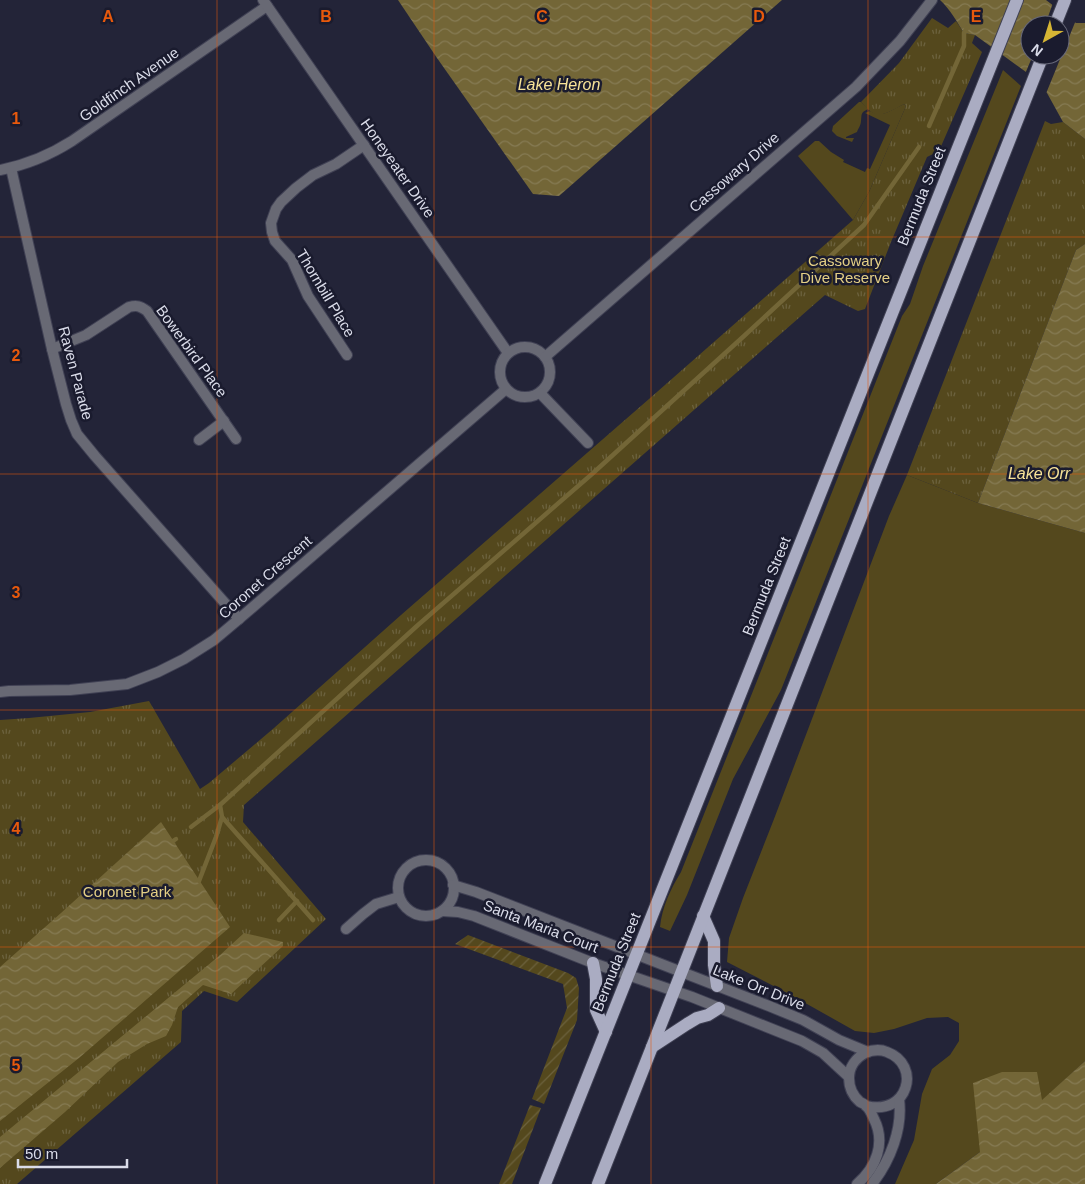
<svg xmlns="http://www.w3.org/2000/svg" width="1085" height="1184" font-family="Arial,sans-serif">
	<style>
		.grass { fill: #54481d }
		.park { fill: url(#park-tufts) }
		.garden { fill: url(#garden-furrows) }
		.water { fill: url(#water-waves); fill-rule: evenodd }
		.pier { fill: #232438 }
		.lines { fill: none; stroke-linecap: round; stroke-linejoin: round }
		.stream { stroke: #736637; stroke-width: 4.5 }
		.minor-casing { stroke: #404154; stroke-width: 12 }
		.tertiary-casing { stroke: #404154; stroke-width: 12 }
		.primary-casing { stroke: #404154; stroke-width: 14 }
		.minor { stroke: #686974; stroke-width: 10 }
		.tertiary { stroke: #686974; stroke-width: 10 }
		.primary { stroke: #aaacc2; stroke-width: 12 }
		.grid { fill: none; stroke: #e8590c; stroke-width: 1; stroke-opacity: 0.55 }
		.labels { text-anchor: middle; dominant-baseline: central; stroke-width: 5; stroke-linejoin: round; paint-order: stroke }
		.street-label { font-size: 15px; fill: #dadce9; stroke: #1a1b2e }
		.park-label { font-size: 15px; fill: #e4cf85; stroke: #1a1b2e }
		.water-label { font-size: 16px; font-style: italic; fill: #f8e398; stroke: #1a1b2e }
		.grid-label { font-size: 16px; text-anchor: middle; font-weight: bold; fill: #e8590c; stroke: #1a1b2e; stroke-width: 5; stroke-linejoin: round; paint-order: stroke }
	</style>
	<defs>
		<pattern id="park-tufts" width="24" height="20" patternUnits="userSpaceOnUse" patternTransform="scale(1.25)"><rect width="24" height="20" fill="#54481d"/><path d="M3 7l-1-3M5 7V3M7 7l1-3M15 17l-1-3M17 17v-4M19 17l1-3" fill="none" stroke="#6c623e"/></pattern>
		<pattern id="garden-furrows" width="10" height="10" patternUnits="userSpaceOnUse" patternTransform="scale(1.25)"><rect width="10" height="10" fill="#54481d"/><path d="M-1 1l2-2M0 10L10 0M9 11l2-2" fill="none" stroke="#6c623e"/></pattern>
		<pattern id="water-waves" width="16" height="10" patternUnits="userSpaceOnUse" patternTransform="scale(1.25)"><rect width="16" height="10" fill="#736637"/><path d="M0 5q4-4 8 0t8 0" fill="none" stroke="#867b54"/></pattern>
	</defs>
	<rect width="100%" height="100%" fill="#232438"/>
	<!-- grass -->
	<g class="grass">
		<path d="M1003,70l18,16 -240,604 -48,89 -46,116 -17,36 -10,-4c2,-20 11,-39 21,-55l221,-556 8,-12 13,-38z"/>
		<path d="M859,102h2l7,7c-8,4 -6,5 -7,12 0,4 -3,8 -4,11l-11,5v1h8l-2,4 -15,-6 -5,-5 1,-5z"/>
		<path d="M904,104l2,2 -37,86 -16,28 -55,-64 17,-15h4l12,11 13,8 -1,2 22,10 2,-4 3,1 20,-44 -25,-12 5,-2c12,8 23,-2 34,-7z"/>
		<polygon points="907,475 978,503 1085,533 1085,1061 1042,1101 980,1152 936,1184 895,1184 914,1140 922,1094 932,1069 950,1055 959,1041 959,1023 948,1017 927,1018 894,1029 874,1033 855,1031 791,995 727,962 729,938 743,898 774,819 889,516"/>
	</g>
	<!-- park -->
	<g class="park">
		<path d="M932,18l16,10 8,-7 8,12 11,2 -3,8 10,9 -43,99 -12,6 -36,85 -26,67 -7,2 -33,-16 -581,510 -1,17 83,97 -89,83 -33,-11 -22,20 -1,31 -164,142h-17v-464l29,-2 61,-6 59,-11 51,88 9,-6 65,-55 127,-113 248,-216 204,-179 16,-28 37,-86 -2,-2c-10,5 -24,16 -34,7 -3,-2 -6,-6 -9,-9l38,-39z"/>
		<polygon points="1045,121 1051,124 1063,122 1085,139 1085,244 1076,250 978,503 907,475"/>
	</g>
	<!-- garden -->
	<g class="garden">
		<polygon points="468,935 568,973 576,978 579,988 577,1020 544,1104 532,1099 567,1008 563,984 455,944"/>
		<polygon points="530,1105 541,1108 512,1184 499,1184"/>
	</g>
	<!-- water -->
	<g class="water">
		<polygon points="398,0 782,0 559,196 533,194 437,58"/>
		<path d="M940,0h106l30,23h9v116l-22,-17 -16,-29 -21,-21 -51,-37 -11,-2c-7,-11 -14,-24 -24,-33zM1030,25h30v30h-30z"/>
		<polygon points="1085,244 1085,533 978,503 1076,250"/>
		<polygon points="161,822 230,927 79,1058 0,1121 0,967 61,913"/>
		<polygon points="244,933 283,942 283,946 231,994 203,985 178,1007 172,1025 166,1036 147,1044 118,1062 65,1112 0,1168 0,1137 219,956"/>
		<polygon points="1085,1061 1085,1184 936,1184 980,1152 973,1083 1002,1072 1037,1072 1042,1100"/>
	</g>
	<!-- pier -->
	<polygon class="pier" points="1053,3 1076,20 1045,96 1025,74 1033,55 1060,55 1060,25 1045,25"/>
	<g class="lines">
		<!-- stream -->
		<g class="stream">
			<polyline points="929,126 964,46 964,33 967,28"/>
			<polyline points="191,827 220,805"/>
			<polyline points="173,841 176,839"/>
			<polyline points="199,881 216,837 222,817"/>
			<polyline points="279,920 297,901"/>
			<polyline points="313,920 222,817 220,805 418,625 592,474 744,336 864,225 919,147"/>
		</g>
		<!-- minor casing -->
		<g class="minor-casing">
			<g id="minor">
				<polyline points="11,168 52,349 66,404 71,420 77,434 95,456 239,619"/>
				<path d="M0,170c26,-5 50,-15 72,-29l195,-135"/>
				<path d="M52,349l34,-14 43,-28c8,-2 11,-1 18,4l89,128"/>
				<polyline points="347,355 308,296 292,260 275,241 272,232 271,223 276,209 281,202 296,188 313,175 336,164 364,145"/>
				<polyline points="199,440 224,421"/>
				<polyline points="0,692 9,691 70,690 127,684 158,672 184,659 214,640 239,619 506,389"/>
				<circle cx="426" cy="888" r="28"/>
				<polyline points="453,885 476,892 769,1006 803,1020 839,1040 868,1052"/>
				<polyline points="442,911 458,912 474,916 593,963 692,997 802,1041 823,1053 849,1077"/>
				<polyline points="346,929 363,914 376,904 399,897"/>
				<path d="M857,1184c19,-16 29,-41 17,-65 -2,-4 -4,-10 -8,-13 -1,-2 -4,-3 -6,-4 -7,-6 -11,-15 -11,-24 0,-11 7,-20 16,-25 7,-3 15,-4 22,-1 35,13 21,64 -20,54"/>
				<path d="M872,1184c18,-23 31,-55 27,-85"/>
			</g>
		</g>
		<!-- tertiary casing -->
		<g class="tertiary-casing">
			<g id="tertiary">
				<polyline points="263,0 508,353"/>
				<circle cx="525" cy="372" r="25"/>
				<polyline points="545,357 856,87 900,41 932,0"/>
				<polyline points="540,393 588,443"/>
			</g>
		</g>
		<!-- primary casing -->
		<g class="primary-casing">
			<g id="primary">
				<polyline points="1055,25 1065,0"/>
				<polyline points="703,916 714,941 714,965 717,986"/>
				<polyline points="593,963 596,979 596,1010 606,1032"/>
				<polyline points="652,1047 687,1024 697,1018 708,1015 719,1008"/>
				<polyline points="545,1184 1017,0"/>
				<polyline points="598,1184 1043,55"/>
			</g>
		</g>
		<!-- minor -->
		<use href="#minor" class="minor"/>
		<!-- tertiary -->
		<use href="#tertiary" class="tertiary"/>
		<!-- primary -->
		<use href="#primary" class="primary"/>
	</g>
	<!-- grid -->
	<path class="grid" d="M217,0v1184M434,0v1184M651,0v1184M868,0v1184M0,237h1085M0,474h1085M0,710h1085M0,947h1085"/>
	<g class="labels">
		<!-- street labels -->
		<g class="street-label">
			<text transform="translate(129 84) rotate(-35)">Goldfinch Avenue</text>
			<text transform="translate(398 168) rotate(55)">Honeyeater Drive</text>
			<text transform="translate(734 172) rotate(-41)">Cassowary Drive</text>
			<text transform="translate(921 196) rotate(-68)">Bermuda Street</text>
			<text transform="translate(326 293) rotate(59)">Thornbill Place</text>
			<text transform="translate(192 351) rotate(54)">Bowerbird Place</text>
			<text transform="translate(76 373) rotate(75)">Raven Parade</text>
			<text transform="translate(265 577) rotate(-41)">Coronet Crescent</text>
			<text transform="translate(766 586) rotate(-68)">Bermuda Street</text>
			<text transform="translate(541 926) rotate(21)">Santa Maria Court</text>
			<text transform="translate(616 962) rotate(-68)">Bermuda Street</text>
			<text transform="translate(759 987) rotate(22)">Lake Orr Drive</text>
		</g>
		<!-- park labels -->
		<g class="park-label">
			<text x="845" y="260">Cassowary<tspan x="845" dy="17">Dive Reserve</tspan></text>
			<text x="127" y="891">Coronet Park</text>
		</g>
		<!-- water labels -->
		<g class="water-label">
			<text x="559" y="84">Lake Heron</text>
			<text x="1039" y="473">Lake Orr</text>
		</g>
	</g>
	<g class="grid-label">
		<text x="108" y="22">A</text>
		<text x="326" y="22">B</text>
		<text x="542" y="22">C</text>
		<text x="759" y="22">D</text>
		<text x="976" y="22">E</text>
		<text x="16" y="124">1</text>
		<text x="16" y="361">2</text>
		<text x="16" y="598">3</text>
		<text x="16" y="834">4</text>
		<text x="16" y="1071">5</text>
	</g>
	<!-- north arrow -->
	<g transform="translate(1045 40) rotate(219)"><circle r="24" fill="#1a1b2e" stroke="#676879"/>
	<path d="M0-4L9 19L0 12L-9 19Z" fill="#d6b534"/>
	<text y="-8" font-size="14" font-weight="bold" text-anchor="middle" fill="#dadce9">N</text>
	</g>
	<!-- scale -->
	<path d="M18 1159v8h109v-8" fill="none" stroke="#dadce9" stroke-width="2.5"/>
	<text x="25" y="1159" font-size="15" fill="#dadce9" stroke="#1a1b2e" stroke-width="4" paint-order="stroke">50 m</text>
</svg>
